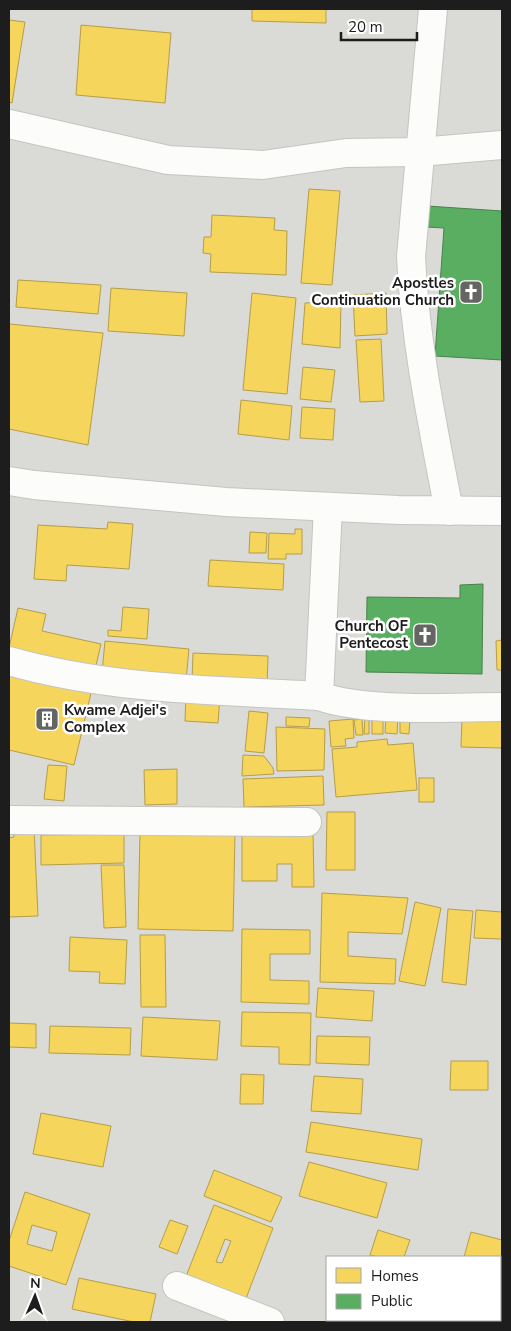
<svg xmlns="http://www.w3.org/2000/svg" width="511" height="1331" font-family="'Nunito Sans',sans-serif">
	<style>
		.residential { fill: #dadad7; fill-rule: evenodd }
		.homes { fill: #f6d55c; stroke: #b59e49; fill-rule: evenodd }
		.public { fill: #5aae61; stroke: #48824d }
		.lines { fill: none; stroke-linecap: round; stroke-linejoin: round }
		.minor-casing { stroke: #c4c4c1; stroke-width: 30 }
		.minor { stroke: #fcfcfb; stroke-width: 28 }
		.labels { text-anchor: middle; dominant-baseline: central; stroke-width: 5; stroke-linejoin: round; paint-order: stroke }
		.poi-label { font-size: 15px; font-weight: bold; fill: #1d1d1d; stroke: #fff; text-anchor: end }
	</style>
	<rect width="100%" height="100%" fill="#ebebe5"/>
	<!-- residential -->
	<path class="residential" d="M9,9h493v1313h-493zM327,1257h173v63h-173z"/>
	<!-- homes -->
	<g class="homes">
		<polygon points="252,9 326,9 326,23 252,21"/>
		<polygon points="9,20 25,22 12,103 9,102"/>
		<polygon points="81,25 171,33 165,103 76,95"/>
		<polygon points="309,189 340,191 332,285 301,283"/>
		<polygon points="212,215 275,218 274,230 287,231 286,275 210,272 211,254 203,253 204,237 211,237"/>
		<polygon points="18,280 101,285 98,314 16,307"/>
		<polygon points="111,288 187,293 184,336 108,331"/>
		<polygon points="252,293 296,298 287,394 243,390"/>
		<polygon points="386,293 387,334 355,336 353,295"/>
		<polygon points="341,302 340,348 302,344 305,303"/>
		<polygon points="9,324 103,333 88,445 9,429"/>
		<polygon points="381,339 384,401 360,402 356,340"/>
		<polygon points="303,367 335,370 331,402 300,399"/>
		<polygon points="241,400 292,406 289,440 238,434"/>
		<polygon points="302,407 335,409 333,440 300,438"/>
		<polygon points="108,522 133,524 129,569 67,565 66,581 34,579 38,525 107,529"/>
		<polygon points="295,529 302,529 302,554 286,554 286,559 268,559 269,533 295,534"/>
		<polygon points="250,532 267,533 266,553 249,553"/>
		<polygon points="210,560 284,564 283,590 208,586"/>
		<polygon points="123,607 149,609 147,639 108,636 108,630 121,631"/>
		<polygon points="18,608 46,614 42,631 101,644 95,670 9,648"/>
		<polygon points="502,640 502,670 497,670 496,641"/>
		<polygon points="105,641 189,649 186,680 102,672"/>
		<polygon points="193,653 268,656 267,686 192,682"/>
		<polygon points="9,670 92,689 74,765 9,750"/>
		<polygon points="186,694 220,696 218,723 185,721"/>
		<polygon points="249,711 268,713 264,753 245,751"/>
		<polygon points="386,715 398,716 397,734 385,733"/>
		<rect x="372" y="716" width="11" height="18"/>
		<polygon points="400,716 410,717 409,734 400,733"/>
		<polygon points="286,717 310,718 309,727 286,726"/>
		<polygon points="365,717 369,717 369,734 364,734"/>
		<polygon points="462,718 502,719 502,748 461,747"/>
		<polygon points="353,719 354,738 345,739 346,746 331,747 329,721"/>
		<polygon points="362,719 363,735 356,735 354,720"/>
		<polygon points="276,727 325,729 324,770 277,771"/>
		<polygon points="387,739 388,745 413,743 417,790 336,797 332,749 357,747 357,742"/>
		<polygon points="243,755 264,756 273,768 274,774 242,776"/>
		<polygon points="48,765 67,766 64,801 44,799"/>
		<polygon points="177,769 177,804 145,805 144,770"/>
		<polygon points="323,776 324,805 244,807 243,779"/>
		<rect x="419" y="778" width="15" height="24"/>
		<polygon points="327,812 355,812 355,870 326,870"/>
		<polygon points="34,828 38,916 9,917 9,838 14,837 13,829"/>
		<polygon points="242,830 313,831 314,887 292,887 292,864 277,864 277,881 242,881"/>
		<polygon points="140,832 235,834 233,931 138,929"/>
		<polygon points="124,834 124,863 41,865 41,835"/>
		<polygon points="101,865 124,865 126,927 104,928"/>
		<polygon points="322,893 408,898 402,934 348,932 348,956 396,959 395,984 320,982"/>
		<polygon points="415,902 441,908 425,986 399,981"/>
		<polygon points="448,909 473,911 466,985 442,982"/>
		<polygon points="476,910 502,912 502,939 474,938"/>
		<polygon points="242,929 310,930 310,954 270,954 270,980 309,981 309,1004 241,1002"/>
		<polygon points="140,935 165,935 166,1007 141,1007"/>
		<polygon points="70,937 127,940 125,984 99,983 100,972 69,971"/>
		<polygon points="318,988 374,991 372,1021 316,1017"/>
		<polygon points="242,1012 311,1013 310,1065 279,1064 279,1047 241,1046"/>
		<polygon points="143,1017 220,1021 217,1060 141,1056"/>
		<polygon points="9,1023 36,1024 36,1048 9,1047"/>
		<polygon points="50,1026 131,1028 130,1055 49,1053"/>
		<polygon points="317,1036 370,1037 369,1065 316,1063"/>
		<polygon points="451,1061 488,1061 488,1090 450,1090"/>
		<polygon points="241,1074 264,1075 263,1104 240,1104"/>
		<polygon points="314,1076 363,1079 361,1114 311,1111"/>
		<polygon points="41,1113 111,1126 103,1167 33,1154"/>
		<polygon points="311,1122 422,1139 418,1170 306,1152"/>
		<polygon points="309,1162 387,1183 377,1218 299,1196"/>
		<polygon points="214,1170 282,1197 271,1222 204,1196"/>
		<path d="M25,1192l65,22 -24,71 -57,-19v-25zM32,1225l25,7 -5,19 -25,-7z"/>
		<path d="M214,1205l59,23 -28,73 -60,-22zM225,1239l6,2 -9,22 -6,-1z"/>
		<polygon points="170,1220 188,1226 177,1254 159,1247"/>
		<polygon points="378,1230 410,1240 404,1257 378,1257 370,1255"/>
		<polygon points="471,1232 502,1240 502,1292 500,1301 500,1257 464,1257"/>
		<polygon points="79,1278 156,1294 150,1322 134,1322 72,1309"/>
	</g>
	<!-- public -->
	<g class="public">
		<polygon points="427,206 502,211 502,360 435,356 444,228 426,227"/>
		<polygon points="483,584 482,674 366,672 367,597 460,598 460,585"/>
	</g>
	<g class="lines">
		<!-- minor casing -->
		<g class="minor-casing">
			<g id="minor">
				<path d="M433,9l-22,248c4,86 22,170 38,254"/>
				<polyline points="9,124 168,160 263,165 346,153 419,152 502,145"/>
				<polyline points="9,481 34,485 226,502 398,510 502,511"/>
				<path d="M9,661c102,29 205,29 310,35 49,17 131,11 183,11"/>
				<polyline points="319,696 328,507"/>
				<polyline points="9,820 307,822"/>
				<polyline points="177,1286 270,1322"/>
			</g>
		</g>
		<!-- minor -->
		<use href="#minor" class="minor"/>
	</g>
	<!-- icons -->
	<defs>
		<g id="church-square" transform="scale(1.25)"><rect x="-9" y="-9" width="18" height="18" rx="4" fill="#656563" stroke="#fff"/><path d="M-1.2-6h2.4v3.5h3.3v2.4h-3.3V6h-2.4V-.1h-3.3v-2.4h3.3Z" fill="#fff"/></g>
		<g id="building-square" transform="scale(1.25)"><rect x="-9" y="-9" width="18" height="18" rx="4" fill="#656563" stroke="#fff"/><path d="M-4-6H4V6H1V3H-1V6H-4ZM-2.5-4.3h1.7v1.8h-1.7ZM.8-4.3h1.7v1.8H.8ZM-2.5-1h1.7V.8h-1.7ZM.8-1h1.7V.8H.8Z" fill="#fff"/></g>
	</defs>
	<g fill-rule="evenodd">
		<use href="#church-square" x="471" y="292"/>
		<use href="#church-square" x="425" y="635"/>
		<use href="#building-square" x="47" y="719"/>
	</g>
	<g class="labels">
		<!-- poi labels -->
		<g class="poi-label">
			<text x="454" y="283">Apostles<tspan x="454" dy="17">Continuation Church</tspan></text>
			<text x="408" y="626">Church OF<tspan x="408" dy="17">Pentecost</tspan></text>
			<text x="64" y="710" text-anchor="start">Kwame Adjei's<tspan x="64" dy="17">Complex</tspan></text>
		</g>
	</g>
	<!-- border -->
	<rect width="511" height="1331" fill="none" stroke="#1d1d1d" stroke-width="20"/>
	<!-- legend -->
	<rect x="326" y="1256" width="175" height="65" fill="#ffffff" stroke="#a5a5a5"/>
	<rect x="336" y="1268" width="25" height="15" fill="#f6d55c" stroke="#a5a5a5"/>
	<text x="371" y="1281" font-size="15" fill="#1d1d1d">Homes</text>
	<rect x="336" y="1294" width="25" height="15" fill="#5aae61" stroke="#a5a5a5"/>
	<text x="371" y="1306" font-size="15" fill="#1d1d1d">Public</text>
	<!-- north arrow -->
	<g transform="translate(35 1296) rotate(2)" stroke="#ffffff" stroke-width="4" paint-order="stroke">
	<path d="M0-4L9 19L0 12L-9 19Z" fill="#1d1d1d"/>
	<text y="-8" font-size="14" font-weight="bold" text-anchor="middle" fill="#1d1d1d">N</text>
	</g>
	<!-- scale -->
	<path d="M341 32v8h76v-8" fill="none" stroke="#1d1d1d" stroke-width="2.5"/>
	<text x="348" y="32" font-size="15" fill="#1d1d1d" stroke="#ffffff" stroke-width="4" paint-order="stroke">20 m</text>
</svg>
